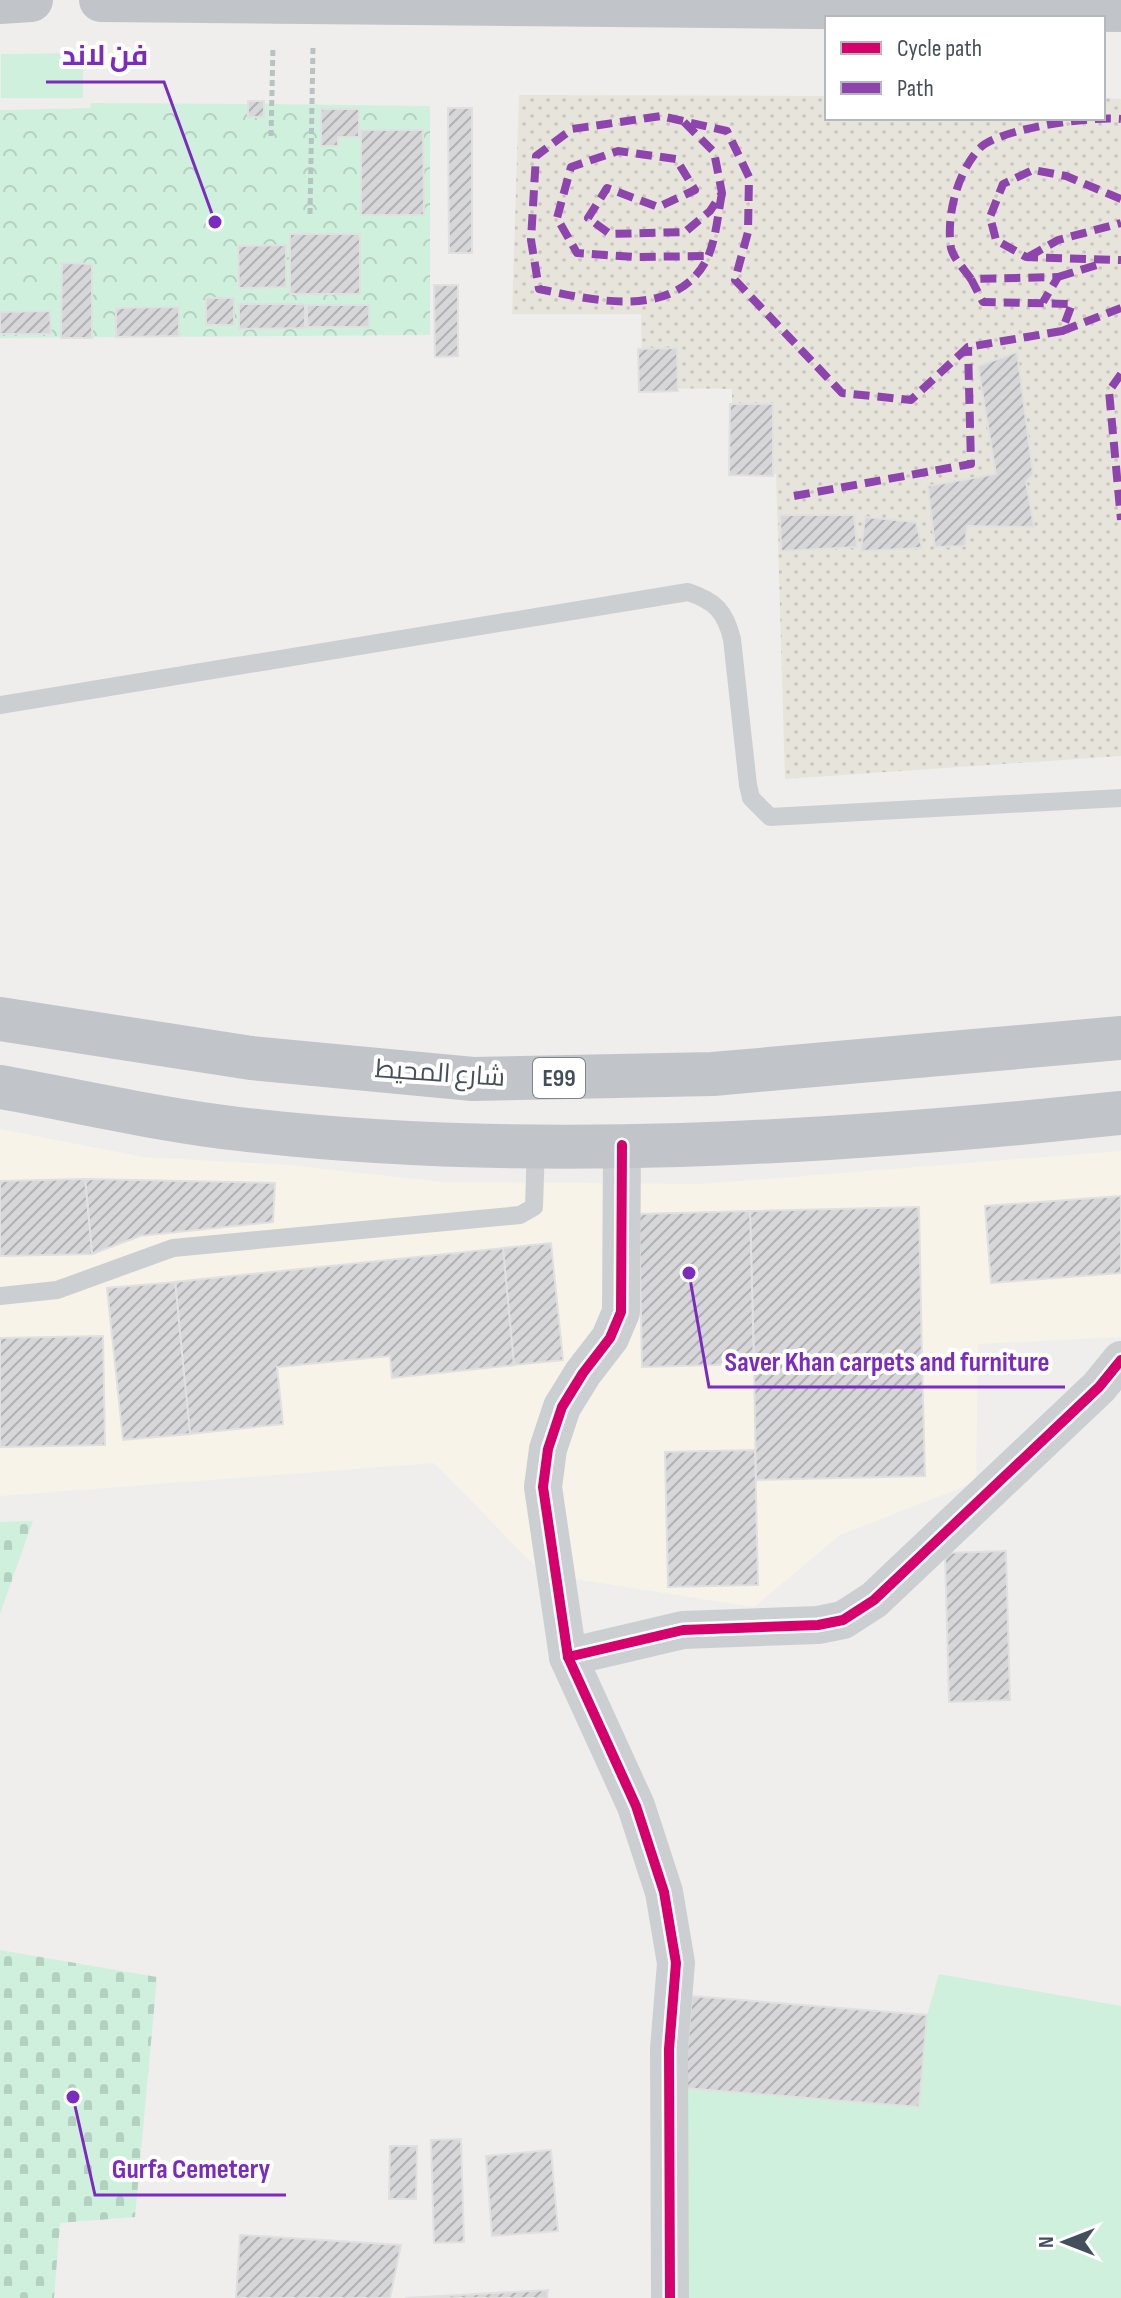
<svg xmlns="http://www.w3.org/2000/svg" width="1121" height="2298" font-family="'Sofia Sans Condensed',Cairo,sans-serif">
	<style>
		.commercial { fill: #f7f3e8 }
		.grass { fill: #d0f0de }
		.forest { fill: url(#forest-crowns) }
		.sand { fill: url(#sand-dots) }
		.cemetery { fill: url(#cemetery-stones) }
		.building { fill: url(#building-hatch); stroke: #e0e0e0; stroke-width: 2 }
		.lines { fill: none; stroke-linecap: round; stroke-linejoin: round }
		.path { stroke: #b6c4c1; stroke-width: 5; stroke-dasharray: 6 4; stroke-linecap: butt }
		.service { stroke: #cccfd2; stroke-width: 18 }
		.minor { stroke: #cccfd2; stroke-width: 38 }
		.trunk { stroke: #c1c5ca; stroke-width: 44 }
		.quiet { stroke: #8e44ad; stroke-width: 8; stroke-dasharray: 16 8; stroke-linecap: butt }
		.cycleway-casing { stroke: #fff; stroke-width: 15 }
		.cycleway { stroke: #d6006c; stroke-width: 10 }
		.labels { text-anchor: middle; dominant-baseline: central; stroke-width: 8; stroke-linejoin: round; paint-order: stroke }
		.shield { fill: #fff; stroke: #7c848d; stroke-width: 2 }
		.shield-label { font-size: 24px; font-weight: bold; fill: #444f5c }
		.street-label { font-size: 26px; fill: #444f5c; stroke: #fff }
		.leader { fill: none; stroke: #7b2cbf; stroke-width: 3 }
		.callout-dot { fill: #7b2cbf; stroke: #fff; stroke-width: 3 }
		.callout-label { font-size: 28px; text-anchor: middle; font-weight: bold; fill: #7b2cbf; stroke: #fff; stroke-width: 8; stroke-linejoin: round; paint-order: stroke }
	</style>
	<defs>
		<pattern id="forest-crowns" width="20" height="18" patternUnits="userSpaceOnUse" patternTransform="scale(2)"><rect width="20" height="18" fill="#d0f0de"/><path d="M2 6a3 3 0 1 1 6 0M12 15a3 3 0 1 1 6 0" fill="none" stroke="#b4d0c1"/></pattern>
		<pattern id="sand-dots" width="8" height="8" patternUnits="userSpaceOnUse" patternTransform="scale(2)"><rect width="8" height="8" fill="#e7e4db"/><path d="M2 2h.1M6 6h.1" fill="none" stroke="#c7c5be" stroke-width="1.8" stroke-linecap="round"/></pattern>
		<pattern id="cemetery-stones" width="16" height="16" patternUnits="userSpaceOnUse" patternTransform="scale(2)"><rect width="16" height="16" fill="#d0f0de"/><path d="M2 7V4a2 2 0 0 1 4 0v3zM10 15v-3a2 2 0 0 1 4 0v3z" fill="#b4d0c1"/></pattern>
		<pattern id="building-hatch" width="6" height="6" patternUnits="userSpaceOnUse" patternTransform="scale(2)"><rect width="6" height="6" fill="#d7d7d9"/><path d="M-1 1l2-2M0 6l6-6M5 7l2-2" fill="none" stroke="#b0b1b3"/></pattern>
	</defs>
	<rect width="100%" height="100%" fill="#efeeed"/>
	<!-- commercial -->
	<polygon class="commercial" points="0,1129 143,1157 288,1165 443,1182 702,1184 1121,1151 1121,1337 978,1344 976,1482 840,1535 754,1607 543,1574 434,1463 0,1496"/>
	<!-- grass -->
	<g class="grass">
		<polygon points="83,53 83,98 1,98 1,54"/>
		<polygon points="939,1974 1121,2006 1121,2298 669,2298 684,2088 919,2107 927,2015"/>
	</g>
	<!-- forest -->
	<polygon class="forest" points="248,101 272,104 430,106 430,335 0,338 0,110 90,108 91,103 247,104"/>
	<!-- sand -->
	<polygon class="sand" points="519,95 827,96 827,118 1103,118 1103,98 1121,99 1121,756 785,779 776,474 732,473 732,389 642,388 641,314 512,314"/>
	<!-- cemetery -->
	<g class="cemetery">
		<polygon points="33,1521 0,1614 0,1522"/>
		<polygon points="0,1950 157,1977 135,2217 60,2223 54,2298 0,2298"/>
	</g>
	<!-- building -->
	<g class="building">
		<rect x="248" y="101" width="16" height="16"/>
		<polygon points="448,108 472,108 472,253 449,253"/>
		<polygon points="321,109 359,109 359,137 338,137 338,146 321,146"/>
		<polygon points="361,130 423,130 424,215 361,215"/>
		<rect x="290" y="234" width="70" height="60"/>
		<polygon points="286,245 286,287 239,288 238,246"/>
		<polygon points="62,263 92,264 92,338 61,338"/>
		<polygon points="434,285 458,285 458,356 435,357"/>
		<rect x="206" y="298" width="28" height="27"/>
		<polygon points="239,304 305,304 305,328 239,329"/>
		<rect x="307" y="305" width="62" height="22"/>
		<polygon points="179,307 179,336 116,337 116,308"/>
		<polygon points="50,311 51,334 0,334 0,312"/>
		<polygon points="677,348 678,391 639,392 638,349"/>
		<polygon points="1017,352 1033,474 1026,482 1034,527 967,526 965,546 935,547 928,486 996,474 978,366"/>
		<polygon points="730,404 773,404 773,476 729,475"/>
		<polygon points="780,515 854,515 857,547 781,551"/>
		<polygon points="865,517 916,522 922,548 861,551"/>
		<polygon points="85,1179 275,1183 273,1222 140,1236 92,1254"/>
		<polygon points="85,1179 92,1254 0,1256 0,1181"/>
		<polygon points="1121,1196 1121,1273 991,1283 985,1206"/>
		<polygon points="919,1207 922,1360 754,1364 750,1211"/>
		<polygon points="750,1211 754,1364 642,1367 639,1214"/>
		<polygon points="551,1243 563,1360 514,1365 503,1248"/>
		<polygon points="503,1248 514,1365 392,1378 390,1356 277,1367 283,1424 190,1434 175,1282"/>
		<polygon points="175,1282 190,1434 123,1440 107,1288"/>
		<polygon points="103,1336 105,1445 0,1447 0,1338"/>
		<polygon points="922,1360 925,1476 756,1480 754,1364"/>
		<polygon points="755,1450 758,1585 668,1587 665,1452"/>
		<polygon points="1006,1551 1010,1700 949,1702 945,1553"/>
		<polygon points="692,1996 927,2015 919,2107 684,2088"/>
		<polygon points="461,2139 464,2242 434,2243 431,2140"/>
		<polygon points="390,2146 417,2146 416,2199 389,2199"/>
		<polygon points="551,2150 558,2231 492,2236 486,2156"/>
		<polygon points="240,2235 401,2245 390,2298 236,2298"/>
		<polygon points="548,2290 547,2298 405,2298"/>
	</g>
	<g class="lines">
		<!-- path -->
		<g class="path">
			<polyline points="271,136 273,46"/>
			<polyline points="310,214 313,47"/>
		</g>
		<!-- service -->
		<g class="service">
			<path d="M0,705l688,-113c27,9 37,19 44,47l16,146 3,13 19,19 351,-19"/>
			<polyline points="0,1296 57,1290 173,1248 520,1215 534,1207 536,1145"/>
		</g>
		<!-- minor -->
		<g class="minor">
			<polyline points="622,1145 621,1312 610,1338 583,1373 562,1407 548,1449 543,1487 568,1657 636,1806 664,1892 676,1963 669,2049 670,2298"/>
			<polyline points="568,1657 683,1630 818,1625 843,1620 874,1600 1099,1387 1121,1360"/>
		</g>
		<!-- trunk -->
		<g class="trunk">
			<polyline points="101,0 1121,10"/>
			<polyline points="0,2 31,0"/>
			<polyline points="0,1019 251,1058 473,1079 713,1074 1121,1038"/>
			<path d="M0,1087c79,14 159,33 239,42 288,34 594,14 882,-16"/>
		</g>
		<!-- quiet -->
		<g class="quiet">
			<polyline points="684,122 714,152 722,193 710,211 685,232 610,234 588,218 607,188 658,207 695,190 676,159 618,151 571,167 557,218 577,253 634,257 709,256"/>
			<path d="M722,193c-4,20 -6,47 -15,66 -32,62 -114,41 -168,30l-8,-49 5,-84 36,-27 89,-13 66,15 22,46 -1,55 -13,48 107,113 69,7 57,-53 94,-16 10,-27 -89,-2 -12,-23 87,-2 -15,25"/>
			<polyline points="1121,199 1066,176 1033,170 1003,184 990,217 996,240 1026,257 1121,260"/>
			<polyline points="1028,257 1058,240 1121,223"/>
			<polyline points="1058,277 1097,265"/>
			<path d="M971,279c-6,-9 -18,-21 -20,-31 -5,-31 6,-75 28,-99 19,-21 113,-33 142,-30"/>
			<polyline points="1062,331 1121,308"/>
			<polyline points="1121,374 1109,391 1121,520"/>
			<polyline points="794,496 971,464 968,347"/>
		</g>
		<!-- cycleway casing -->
		<g class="cycleway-casing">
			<g id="cycleway">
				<polyline points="622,1145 621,1312 610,1338 583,1373 562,1407 548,1449 543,1487 568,1657 636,1806 664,1892 676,1963 669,2049 670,2298"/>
				<polyline points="568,1657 683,1630 818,1625 843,1620 874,1600 1099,1387 1121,1360"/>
			</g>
		</g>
		<!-- cycleway -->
		<use href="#cycleway" class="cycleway"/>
	</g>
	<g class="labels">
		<!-- shield labels -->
		<rect class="shield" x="533" y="1058" width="52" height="40" rx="6"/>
		<g class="shield-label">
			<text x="559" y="1078">E99</text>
		</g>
		<!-- street labels -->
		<g class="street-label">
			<text transform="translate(440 1074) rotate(4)">شارع المحيط</text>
		</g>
	</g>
	<!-- callouts -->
	<path class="leader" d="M215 222L164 82H46M689 1273L709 1387H1065M73 2097L95 2195H286"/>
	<g class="callout-dot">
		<circle cx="215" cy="222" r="8"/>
		<circle cx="689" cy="1273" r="8"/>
		<circle cx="73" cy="2097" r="8"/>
	</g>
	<g class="callout-label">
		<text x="105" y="65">فن لاند</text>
		<text x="887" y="1371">Saver Khan carpets and furniture</text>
		<text x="191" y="2178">Gurfa Cemetery</text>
	</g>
	<!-- legend -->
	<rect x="825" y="16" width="280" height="104" fill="#ffffff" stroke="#b4b9be" stroke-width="2"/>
	<rect x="841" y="42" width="40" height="12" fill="#d6006c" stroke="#b4b9be" stroke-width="2"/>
	<text x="897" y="56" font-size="24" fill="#444f5c">Cycle path</text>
	<rect x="841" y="82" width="40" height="12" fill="#8e44ad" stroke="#b4b9be" stroke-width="2"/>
	<text x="897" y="96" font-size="24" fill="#444f5c">Path</text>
	<!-- north arrow -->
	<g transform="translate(1065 2242) rotate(270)" stroke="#ffffff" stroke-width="6" paint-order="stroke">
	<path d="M0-6L14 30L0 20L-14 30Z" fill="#444f5c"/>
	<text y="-12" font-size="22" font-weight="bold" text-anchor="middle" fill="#444f5c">N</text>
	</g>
</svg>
